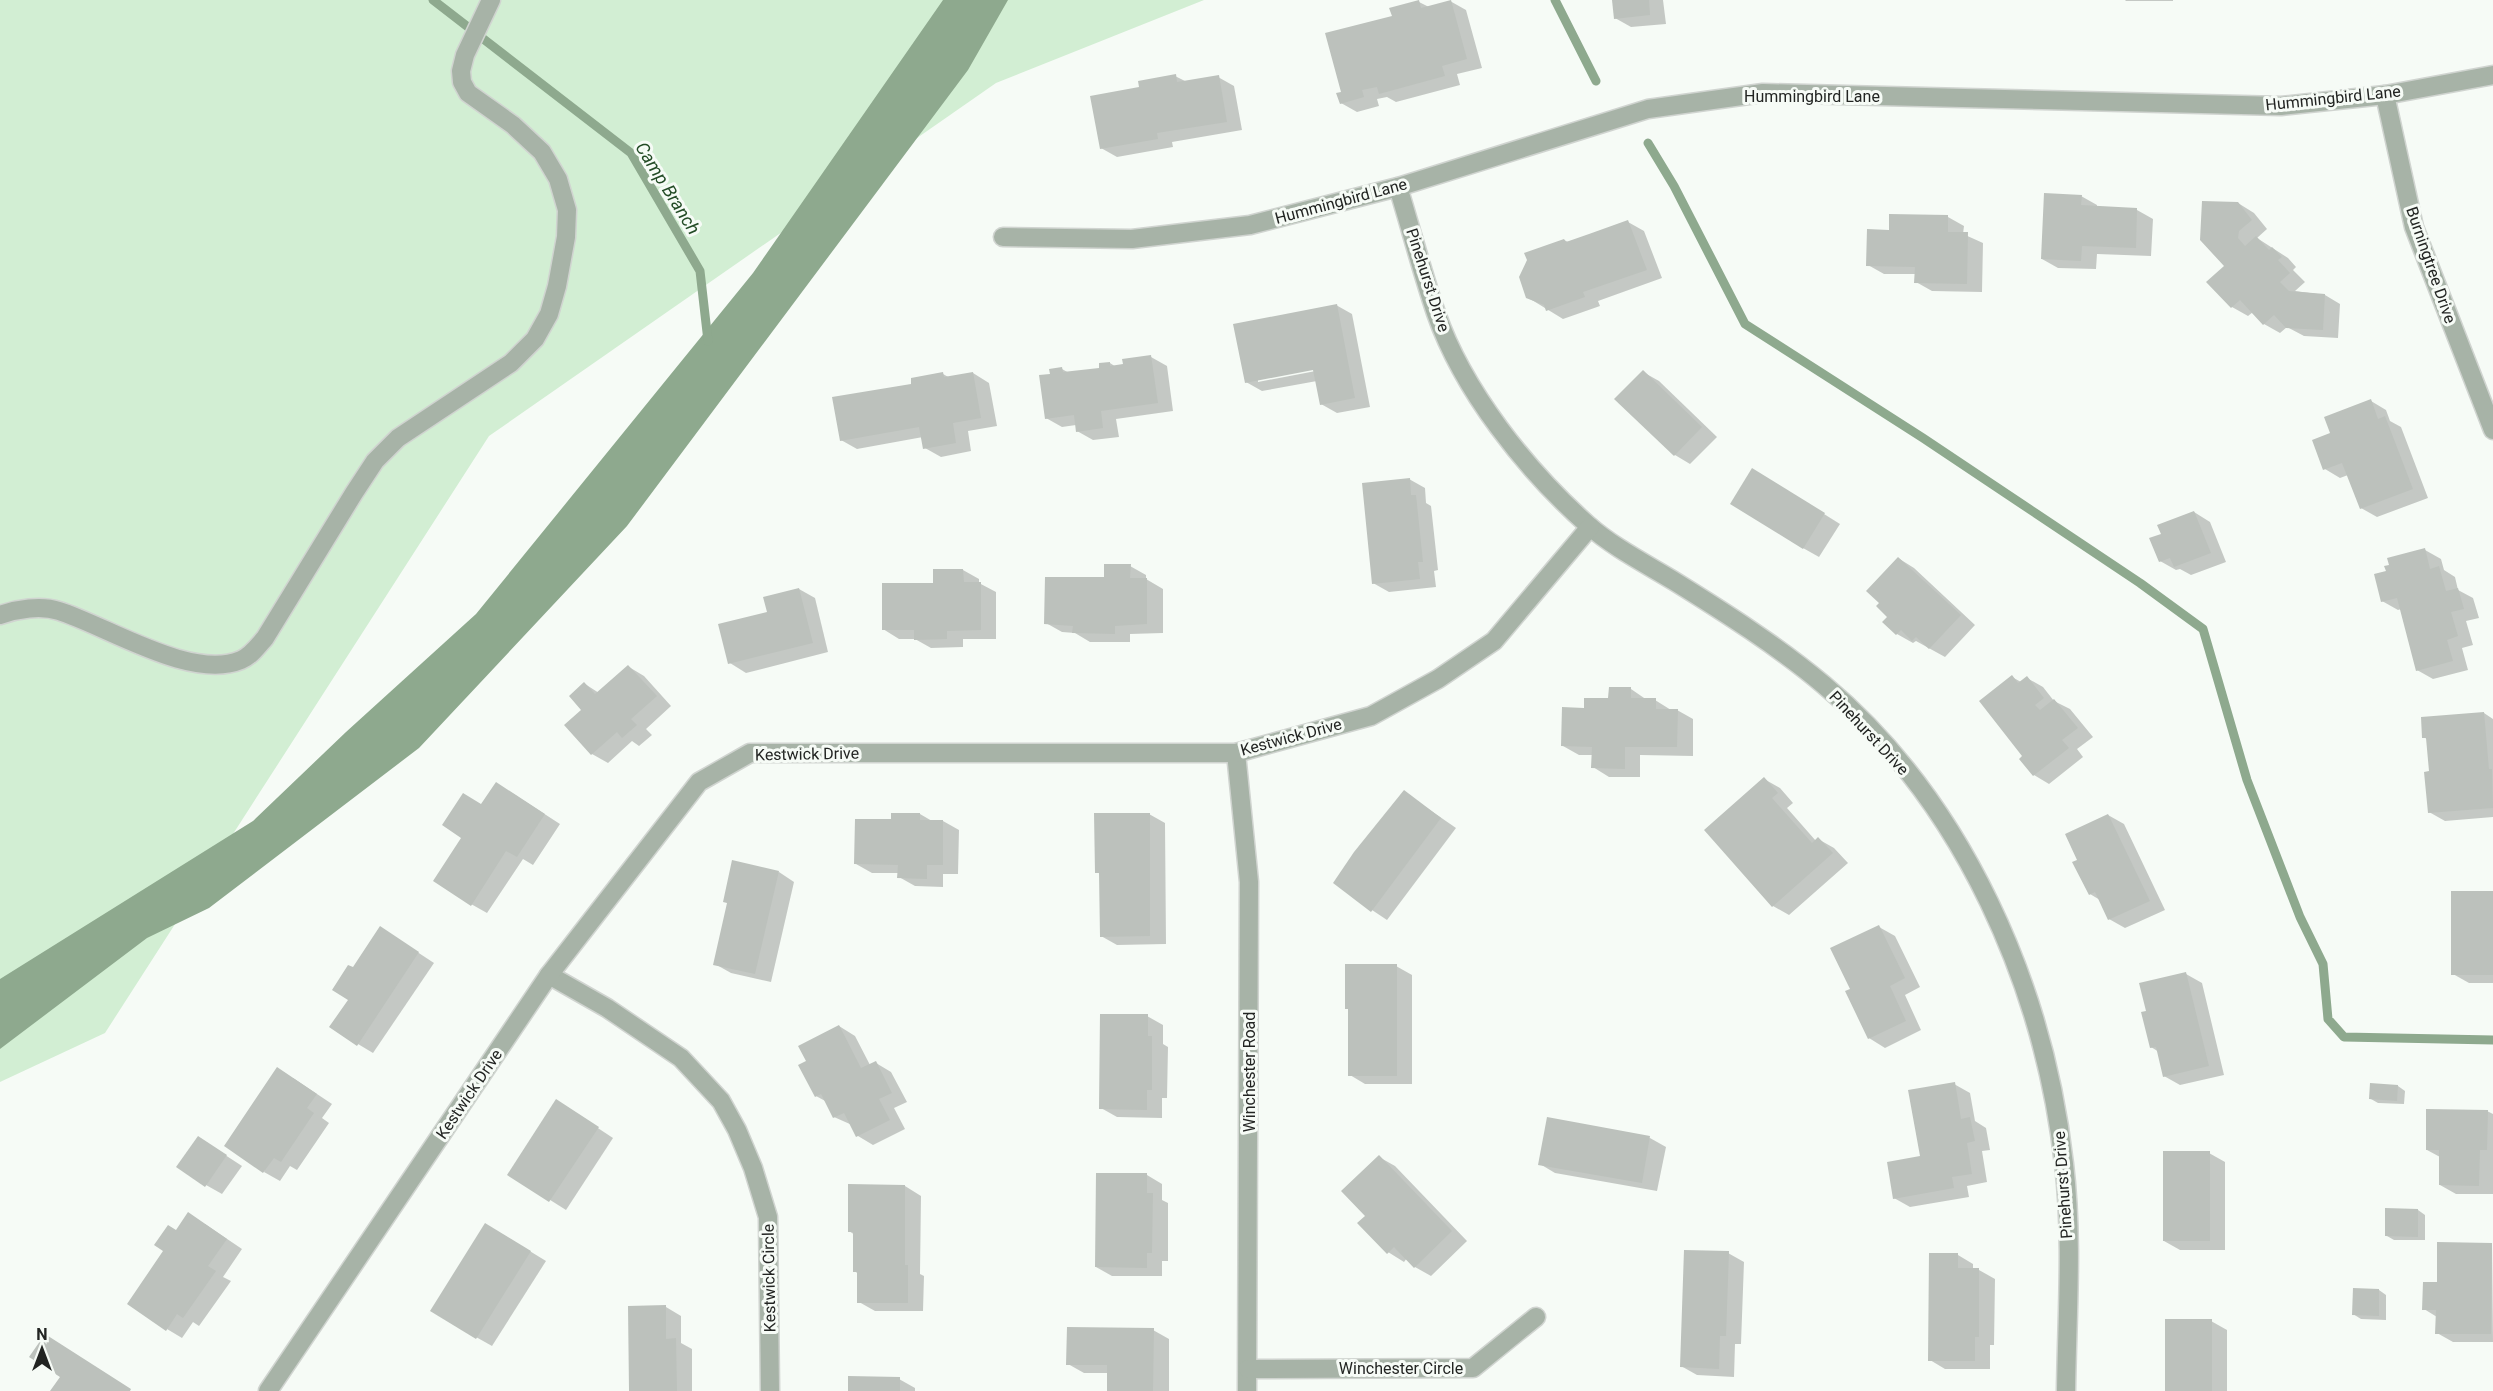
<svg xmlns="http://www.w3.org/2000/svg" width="2493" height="1391" font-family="Roboto,sans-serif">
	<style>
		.green { fill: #d2eed3 }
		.water { fill: #8ea98e }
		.shadow { fill: #0003; fill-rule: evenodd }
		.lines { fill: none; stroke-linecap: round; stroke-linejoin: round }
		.stream { stroke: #8ea98e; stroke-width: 9 }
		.building { fill: #bcc1bc }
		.minor-casing { stroke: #d0d4d0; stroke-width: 21 }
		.minor { stroke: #a7b3a7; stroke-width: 18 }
		.labels { text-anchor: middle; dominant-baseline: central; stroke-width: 6; stroke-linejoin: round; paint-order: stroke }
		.street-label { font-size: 16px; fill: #222422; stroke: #f6fbf6 }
		.water-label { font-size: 18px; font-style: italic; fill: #224b25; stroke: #f6fbf6 }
	</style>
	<rect width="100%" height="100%" fill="#f6fbf6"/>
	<!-- green -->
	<polygon class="green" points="0,0 1204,0 996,83 489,436 105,1033 0,1082"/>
	<!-- water -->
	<polygon class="water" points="943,0 1008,0 968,70 627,526 419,748 209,908 147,938 0,1049 0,979 253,821 346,732 476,614 753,273"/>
	<!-- shadow -->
	<g class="shadow">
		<polygon points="1613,0 1663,0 1666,24 1631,27 1615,18"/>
		<polygon points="2125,0 2173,0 2173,1 2126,1"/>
		<polygon points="1450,1 1466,10 1482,68 1457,74 1460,85 1396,102 1387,97 1377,99 1379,106 1357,112 1341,103 1343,93 1419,2 1429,7"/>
		<polygon points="1175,76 1187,82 1218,77 1234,86 1242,130 1172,142 1173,147 1117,157 1101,148 1141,89"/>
		<polygon points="2081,196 2097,205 2097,208 2137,210 2153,219 2151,256 2097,254 2096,269 2058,268 2042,259"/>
		<polygon points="2238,203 2254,213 2267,229 2257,238 2288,258 2296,267 2293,270 2305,282 2295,291 2325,295 2340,304 2338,338 2304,336 2287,327 2280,333 2264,324 2253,312 2248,316 2232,307 2209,282 2226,266"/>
		<polygon points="1948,217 1964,226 1963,234 1983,243 1982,292 1932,291 1916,282 1916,274 1884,274 1868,265 1890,231"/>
		<polygon points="1628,222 1644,231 1662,278 1598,301 1600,306 1563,319 1527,297 1564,240 1568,242"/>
		<path d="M1336,305l16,9 18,93 -33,6 -16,-9 -4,-23 -55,10 -16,-9zM1320,367l1,3 -63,12v-3z"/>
		<polygon points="1151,357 1167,366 1173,411 1116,419 1119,437 1093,440 1077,431 1076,425 1062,427 1046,418 1052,375 1062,369 1069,373 1101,369 1110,363 1116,367"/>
		<polygon points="1643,372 1659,381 1717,437 1690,464 1675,455"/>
		<polygon points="973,373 989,383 997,426 968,431 971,451 941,457 925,448 923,437 857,449 841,440 943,374 950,378"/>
		<polygon points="2371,401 2386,410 2390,421 2401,427 2428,498 2377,517 2361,508 2348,475 2340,478 2325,469 2332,434"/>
		<polygon points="1409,479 1425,488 1426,503 1431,506 1438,570 1434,571 1436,587 1389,592 1373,583"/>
		<polygon points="1768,479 1840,524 1819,557 1803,548"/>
		<polygon points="2194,512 2210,522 2226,562 2191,575 2180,569 2176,570 2160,561 2163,535"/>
		<polygon points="2425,550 2441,559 2444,570 2455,577 2458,590 2473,598 2479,618 2466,621 2473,645 2462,648 2468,670 2433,679 2417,670 2401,609 2398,610 2382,601 2387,572"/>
		<polygon points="1898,558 1914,568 1975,625 1945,657 1916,641 1913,643 1897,634 1884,622 1889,617 1881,603"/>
		<polygon points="1130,566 1146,575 1146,579 1163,589 1163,633 1130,634 1130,642 1090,642 1075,633 1062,632 1046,623 1105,579"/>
		<polygon points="963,570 979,579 979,583 996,592 996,639 963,639 963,647 931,648 915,639 899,639 883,629 935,585"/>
		<polygon points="799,589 815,598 828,652 746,673 730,663 769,613"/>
		<polygon points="629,667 644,676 671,706 646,729 652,735 639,746 632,741 608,763 592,754 583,710 585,684 599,693"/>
		<polygon points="2012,677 2021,682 2027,678 2043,687 2054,701 2070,709 2093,737 2077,749 2083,757 2049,784 2034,775 2024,756"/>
		<polygon points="1610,689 1631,689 1647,700 1655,700 1671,710 1677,710 1693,719 1693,756 1640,755 1640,777 1609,777 1593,767 1593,755 1579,755 1563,746 1585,709 1610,699"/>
		<polygon points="2484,713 2493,719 2493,817 2445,821 2429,812 2430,773 2428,740 2424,737"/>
		<polygon points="1764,779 1780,788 1793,803 1787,808 1816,841 1818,839 1834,848 1848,863 1789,915 1773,906 1706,830"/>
		<polygon points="1404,792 1456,828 1387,920 1372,910"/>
		<polygon points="512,793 560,824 533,865 523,859 487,913 471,904 482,806"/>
		<polygon points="920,814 932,821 943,821 959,830 958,874 943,874 943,887 915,886 899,877 899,873 872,873 856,864 892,821"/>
		<polygon points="1149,814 1165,823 1166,944 1117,945 1101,936 1101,874 1096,872"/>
		<polygon points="2108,815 2124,824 2165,910 2125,928 2109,919 2100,900 2090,894 2079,861"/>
		<polygon points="779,872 794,882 771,982 731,973 715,964 729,903"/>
		<polygon points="2493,893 2493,983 2469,983 2453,974"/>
		<polygon points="1879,927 1895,936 1920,987 1905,995 1921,1030 1885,1048 1869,1038 1852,989"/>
		<polygon points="396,938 434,963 373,1053 358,1044 350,1000 353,969"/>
		<polygon points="1396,966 1412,975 1412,1084 1365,1084 1350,1075"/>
		<polygon points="2186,974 2202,983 2224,1075 2180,1085 2164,1076 2159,1052 2151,1047 2148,1013"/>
		<polygon points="1147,1016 1163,1025 1163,1044 1168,1047 1167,1098 1162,1098 1162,1118 1117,1117 1101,1108"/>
		<polygon points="839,1026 855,1036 870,1065 876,1063 891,1072 907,1102 894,1108 905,1129 873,1145 858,1136 852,1125 834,1117 827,1102 816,1096 808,1062"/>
		<polygon points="293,1078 332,1104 322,1118 329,1123 297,1170 290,1166 280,1181 264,1172"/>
		<polygon points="1954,1084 1970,1093 1975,1121 1986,1128 1990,1150 1982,1151 1987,1182 1967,1186 1969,1197 1910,1207 1894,1198 1922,1158"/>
		<polygon points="2398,1086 2405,1091 2404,1104 2378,1103 2371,1099"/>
		<polygon points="572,1111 613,1138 566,1210 509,1174"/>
		<polygon points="2487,1111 2493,1114 2493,1194 2456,1194 2440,1185 2440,1157 2427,1150"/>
		<polygon points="199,1138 242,1166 222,1194 206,1185"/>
		<polygon points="1650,1138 1666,1147 1657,1191 1555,1173 1540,1164"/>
		<polygon points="2209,1153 2225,1162 2225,1250 2180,1250 2164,1241"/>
		<polygon points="1379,1157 1395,1166 1467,1241 1431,1276 1415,1267 1407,1258 1404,1262 1388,1252 1367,1216"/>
		<polygon points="1147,1175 1162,1184 1162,1200 1168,1203 1168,1261 1162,1261 1162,1276 1112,1276 1096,1267"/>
		<polygon points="850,1186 905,1186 921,1196 920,1274 924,1276 923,1311 875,1311 859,1302 859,1274 854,1271 855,1235 849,1231"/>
		<polygon points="2418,1210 2425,1215 2425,1240 2394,1240 2387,1236"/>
		<polygon points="205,1224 242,1249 223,1277 231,1281 199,1326 193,1322 182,1338 167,1329"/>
		<polygon points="502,1234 546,1261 492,1346 476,1337"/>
		<polygon points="2492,1244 2493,1342 2453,1342 2437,1333 2437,1317 2424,1309 2438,1284"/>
		<polygon points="1728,1253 1744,1262 1741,1344 1735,1344 1734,1377 1697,1375 1681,1366"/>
		<polygon points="1958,1255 1973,1264 1973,1270 1979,1270 1995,1279 1994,1345 1990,1345 1990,1369 1945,1369 1930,1360"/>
		<polygon points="2379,1290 2386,1295 2386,1320 2361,1319 2353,1314"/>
		<polygon points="666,1307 681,1316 681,1343 692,1349 692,1391 630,1391"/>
		<polygon points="2211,1321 2227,1330 2227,1391 2167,1391"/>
		<polygon points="1153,1330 1169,1339 1169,1391 1108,1391 1108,1373 1084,1373 1068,1364"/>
		<polygon points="899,1379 915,1388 915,1391 849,1391"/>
	</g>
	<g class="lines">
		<!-- stream -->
		<g class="stream">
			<polyline points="433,0 631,153 700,271 708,341"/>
			<polyline points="1555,0 1596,81"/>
			<polyline points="1648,143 1674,186 1745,324 1923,438 2140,583 2203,629 2247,780 2300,917 2323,964 2328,1019 2344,1037 2493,1040"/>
		</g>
	</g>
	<!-- building -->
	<g class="building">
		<polygon points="1419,0 1421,8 1451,0 1467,59 1442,66 1445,76 1379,94 1377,87 1362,90 1364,97 1340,104 1336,93 1341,92 1325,33 1392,16 1389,8"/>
		<polygon points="1612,0 1649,0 1650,15 1614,19"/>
		<polygon points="1176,74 1177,82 1219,75 1227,122 1157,133 1158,139 1100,149 1090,96 1139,87 1138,81"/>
		<polygon points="2044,193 2082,195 2081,205 2137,208 2136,248 2082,246 2081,261 2041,259"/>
		<polygon points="2202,201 2238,202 2252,220 2239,231 2238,238 2245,246 2256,236 2269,250 2272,247 2282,257 2278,260 2290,273 2280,282 2289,291 2325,294 2323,330 2286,328 2274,315 2263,325 2240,300 2231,308 2206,282 2224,266 2200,240"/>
		<polygon points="1889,214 1948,215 1948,232 1968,232 1967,284 1914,283 1915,267 1866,266 1867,229 1889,230"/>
		<polygon points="1628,220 1647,270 1583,292 1585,297 1546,311 1544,305 1526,298 1519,277 1527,260 1524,253 1564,239 1566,242 1589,234"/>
		<polygon points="1337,304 1355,398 1320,405 1313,370 1245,383 1233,324"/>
		<polygon points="1151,355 1158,403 1101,411 1103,428 1076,432 1074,415 1045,419 1039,375 1050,374 1049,369 1062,367 1063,372 1099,368 1099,363 1110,362 1110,366 1123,364 1122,359"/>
		<polygon points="1643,370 1702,427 1674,456 1614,399"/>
		<polygon points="943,372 944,377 973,372 981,418 953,423 956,443 923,449 919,427 840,441 832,397 911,384 911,378"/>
		<polygon points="2371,399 2378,419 2385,416 2413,489 2360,509 2342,463 2323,470 2312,440 2330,433 2324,417"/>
		<polygon points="1752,468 1825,513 1803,549 1730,504"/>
		<polygon points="1410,478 1411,495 1416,495 1423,562 1418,562 1420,579 1372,584 1362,483"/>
		<polygon points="2194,511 2211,553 2174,567 2170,558 2159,562 2149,538 2161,534 2157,525"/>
		<polygon points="2425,548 2430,569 2439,566 2446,591 2458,588 2464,609 2451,612 2458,636 2447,640 2453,661 2416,671 2397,598 2381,602 2374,574 2386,571 2384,566 2389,565 2387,558"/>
		<polygon points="1898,557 1961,615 1929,649 1916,637 1912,641 1901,630 1896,635 1882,622 1887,617 1876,606 1879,603 1866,591"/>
		<polygon points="1104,564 1131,564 1130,578 1147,578 1147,624 1115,626 1115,634 1072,633 1073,626 1044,624 1045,577 1104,577"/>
		<polygon points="933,569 963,569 964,582 981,582 981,630 947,631 947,639 914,640 914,630 882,630 882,583 933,583"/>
		<polygon points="799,588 813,643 728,664 718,624 767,612 763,597"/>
		<polygon points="628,665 657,696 631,719 637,725 622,738 617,732 591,755 564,725 581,710 569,696 584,682 595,694"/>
		<polygon points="2012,675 2018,683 2027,676 2044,698 2035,705 2040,710 2054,699 2078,728 2062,740 2069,748 2033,776 2019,759 2022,756 1979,701"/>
		<polygon points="1609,687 1631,687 1631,698 1656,698 1656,709 1678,709 1677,747 1625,747 1625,769 1591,768 1592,747 1561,746 1562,707 1584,708 1584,698 1608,698"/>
		<polygon points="2484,712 2489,769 2492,769 2493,808 2428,813 2424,772 2429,771 2426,738 2422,738 2421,717"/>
		<polygon points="1764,777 1778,793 1772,798 1812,843 1818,837 1833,853 1772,907 1704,830"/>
		<polygon points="496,782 545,814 517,857 506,851 471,906 433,881 461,838 442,825 463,793 481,804"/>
		<polygon points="1404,790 1441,818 1371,912 1333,883 1354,852"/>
		<polygon points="891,813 920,813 920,820 943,820 943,865 927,865 927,879 897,878 898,865 854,864 855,819 891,819"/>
		<polygon points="1094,813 1150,813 1150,936 1100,937 1099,873 1095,873"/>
		<polygon points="2108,814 2150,901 2108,920 2095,892 2089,895 2072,862 2077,860 2065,834"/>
		<polygon points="732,860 779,871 755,974 713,965 727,903 723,902"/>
		<rect x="2451" y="891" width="42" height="84"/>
		<polygon points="1879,925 1905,978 1890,986 1906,1021 1868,1039 1845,991 1850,989 1830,948"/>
		<polygon points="380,926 419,952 357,1046 329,1027 348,1000 332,990 348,965 353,967"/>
		<polygon points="1345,964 1397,964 1397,1076 1348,1076 1348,1009 1345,1009"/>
		<polygon points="2186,972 2209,1066 2163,1077 2156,1047 2150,1048 2141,1012 2146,1011 2139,983"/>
		<polygon points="1100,1014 1148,1014 1148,1036 1152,1036 1152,1090 1147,1090 1147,1110 1099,1109"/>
		<polygon points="839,1025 861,1068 876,1061 892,1093 879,1099 890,1120 856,1137 844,1113 833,1118 821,1094 815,1097 798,1065 806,1061 798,1046"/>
		<polygon points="277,1067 317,1094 307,1108 314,1113 281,1162 274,1158 263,1173 224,1146"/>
		<polygon points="1955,1082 1961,1119 1970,1117 1975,1141 1967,1143 1972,1174 1952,1177 1954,1188 1893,1199 1887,1162 1920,1156 1908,1090"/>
		<polygon points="2370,1083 2398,1085 2397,1101 2369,1099"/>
		<polygon points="556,1099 599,1127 549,1202 507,1175"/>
		<polygon points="2426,1109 2488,1110 2487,1150 2480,1150 2479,1186 2439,1185 2439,1150 2426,1150"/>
		<polygon points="1547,1117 1650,1136 1642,1183 1538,1165"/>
		<polygon points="198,1136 227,1155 205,1187 176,1167"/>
		<rect x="2163" y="1151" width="47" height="90"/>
		<polygon points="1379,1155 1452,1231 1414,1268 1394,1247 1387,1254 1357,1223 1365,1216 1341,1191"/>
		<polygon points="1096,1173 1147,1173 1147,1193 1153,1193 1152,1253 1147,1253 1147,1268 1095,1267"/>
		<polygon points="848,1184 905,1185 905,1265 908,1265 908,1303 857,1303 857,1272 853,1272 853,1232 848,1232"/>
		<polygon points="2385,1208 2418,1209 2418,1237 2385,1236"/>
		<polygon points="188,1212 227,1239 208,1266 216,1271 183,1318 177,1314 166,1331 127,1304 163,1251 154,1245 168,1225 176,1230"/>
		<polygon points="485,1223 531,1251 476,1339 430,1311"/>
		<polygon points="2437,1242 2492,1243 2491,1334 2435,1334 2436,1310 2422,1310 2423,1282 2437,1282"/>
		<polygon points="1684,1250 1729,1251 1726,1336 1720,1336 1719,1369 1680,1367"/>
		<polygon points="1929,1253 1958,1253 1958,1268 1979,1268 1979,1337 1975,1337 1975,1361 1928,1361"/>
		<polygon points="2353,1288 2379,1289 2379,1316 2352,1315"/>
		<polygon points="666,1305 666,1339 676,1338 677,1391 629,1391 628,1306"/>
		<rect x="2165" y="1319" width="47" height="72"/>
		<polygon points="1067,1327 1154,1328 1153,1391 1107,1391 1107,1365 1066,1365"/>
		<polygon points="45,1334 131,1389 130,1391 50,1391 60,1377 29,1357"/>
		<polygon points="848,1376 900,1377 900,1391 848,1391"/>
	</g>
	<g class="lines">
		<!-- minor casing -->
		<g class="minor-casing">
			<g id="minor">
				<polyline points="2385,95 2414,227 2493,430"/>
				<path d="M1398,187c13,42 24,85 38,126 27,78 91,158 152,212 25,22 58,39 86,56 50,31 105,66 150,104 140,117 220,302 240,479 9,75 3,152 2,227"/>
				<polyline points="1003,237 1132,239 1250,225 1398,187 1648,109 1763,93 2281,106 2385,95 2493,75"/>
				<path d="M0,615c17,-6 41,-10 59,-4 48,15 132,70 182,49 10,-4 17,-14 24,-22l89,-145 21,-32 23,-23 113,-75 24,-24 14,-25 8,-28 9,-49 1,-27 -9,-31 -16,-27 -29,-27 -45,-32 -6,-11 -1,-11 4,-16 26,-55"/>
				<polyline points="1236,753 1249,882 1247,1391"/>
				<polyline points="549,975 607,1008 681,1058 721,1101 737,1130 753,1168 768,1217 770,1391"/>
				<polyline points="1248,1369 1473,1368 1536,1317"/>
				<polyline points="268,1391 549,975 699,782 750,753 1236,753 1371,716 1438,679 1494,641 1590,527"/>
			</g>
		</g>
		<!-- minor -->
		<use href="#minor" class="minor"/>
	</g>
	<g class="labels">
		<!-- street labels -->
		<g class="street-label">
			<text x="1812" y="96">Hummingbird Lane</text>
			<text transform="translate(2333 98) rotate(-6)">Hummingbird Lane</text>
			<text transform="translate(1341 201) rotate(-15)">Hummingbird Lane</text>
			<text transform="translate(2431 265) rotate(71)">Burningtree Drive</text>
			<text transform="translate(1428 280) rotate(72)">Pinehurst Drive</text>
			<text transform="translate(1869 733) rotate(47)">Pinehurst Drive</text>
			<text transform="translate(1291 737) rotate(-15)">Kestwick Drive</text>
			<text transform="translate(807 754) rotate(-1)">Kestwick Drive</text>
			<text transform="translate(1249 1072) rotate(-90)">Winchester Road</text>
			<text transform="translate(469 1094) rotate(-56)">Kestwick Drive</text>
			<text transform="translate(2063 1185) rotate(-94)">Pinehurst Drive</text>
			<text transform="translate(769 1278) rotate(-91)">Kestwick Circle</text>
			<text x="1401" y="1368">Winchester Circle</text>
		</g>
		<!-- water labels -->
		<g class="water-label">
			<text transform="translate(668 188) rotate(58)">Camp Branch</text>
		</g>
	</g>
	<!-- north arrow -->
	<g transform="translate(42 1349)" stroke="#f6fbf6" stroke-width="4.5" paint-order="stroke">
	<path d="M0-4.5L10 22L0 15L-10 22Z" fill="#222422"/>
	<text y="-9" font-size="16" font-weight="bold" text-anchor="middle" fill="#222422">N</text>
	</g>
</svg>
